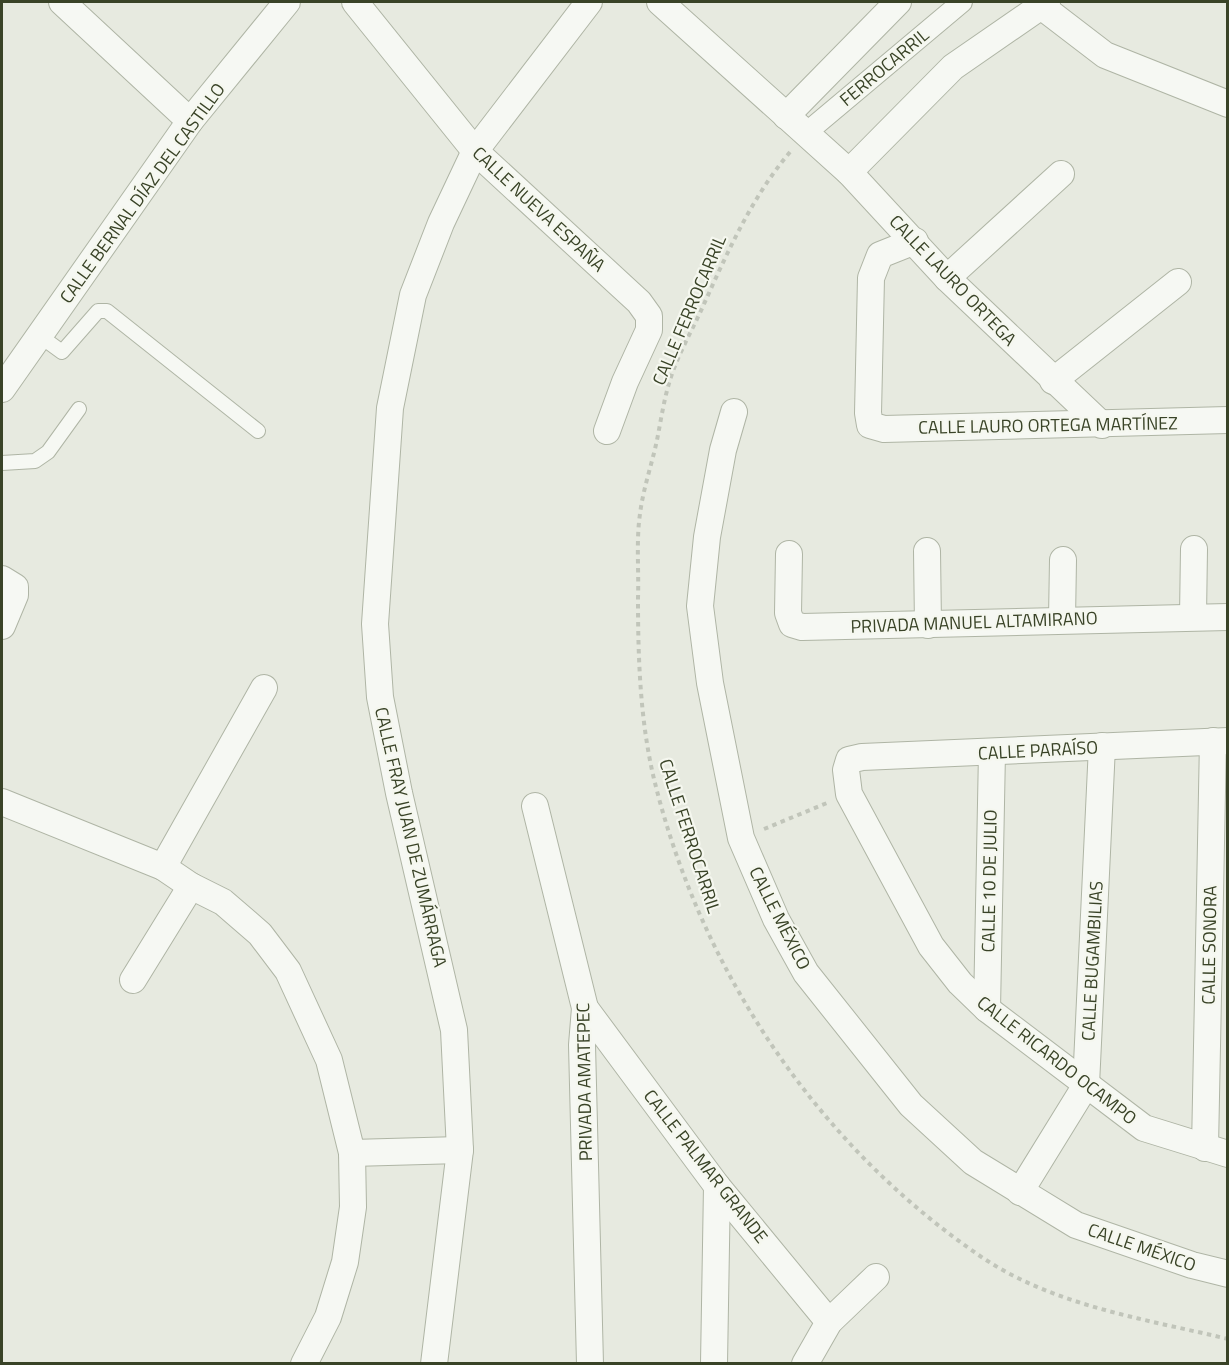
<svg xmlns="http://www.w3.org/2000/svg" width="1229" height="1365" font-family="'Titillium Web',sans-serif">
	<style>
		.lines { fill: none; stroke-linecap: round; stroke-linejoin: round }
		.service-casing { stroke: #afb5a5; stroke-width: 16 }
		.pedestrian-casing { stroke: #afb5a5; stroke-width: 22 }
		.minor-casing { stroke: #afb5a5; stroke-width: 28 }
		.path { stroke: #c1c5ba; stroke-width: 4; stroke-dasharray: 4.5 4.5; stroke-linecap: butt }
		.service { stroke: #f6f8f3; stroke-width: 14 }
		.pedestrian { stroke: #f6f8f3; stroke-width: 20 }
		.minor { stroke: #f6f8f3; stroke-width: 26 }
		.labels { text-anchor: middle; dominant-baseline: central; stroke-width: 4.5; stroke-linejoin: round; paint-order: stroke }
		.street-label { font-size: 18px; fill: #394327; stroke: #f5f7ef }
	</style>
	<rect width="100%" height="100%" fill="#e7eae0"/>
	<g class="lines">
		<!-- service casing -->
		<g class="service-casing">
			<g id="service">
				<polyline points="40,336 62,352 98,311 107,311 258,431"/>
				<polyline points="2,463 35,461 48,452 79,409"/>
			</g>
		</g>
		<!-- pedestrian casing -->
		<g class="pedestrian-casing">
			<polyline id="pedestrian" points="806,133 962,2"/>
		</g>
		<!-- minor casing -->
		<g class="minor-casing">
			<g id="minor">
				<polyline points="62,2 190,121"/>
				<polyline points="355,2 475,151 639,302 649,316 649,330 625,382 607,431"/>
				<polyline points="660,2 849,172 947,278 1102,425"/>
				<polyline points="1041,6 1105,55 1228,104"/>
				<polyline points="786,116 898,2"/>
				<polyline points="849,172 953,67 1047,2"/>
				<polyline points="915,241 880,255 871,278 868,413 870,425 884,429 1228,420"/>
				<polyline points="947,278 1061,174"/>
				<polyline points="1053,381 1178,282"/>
				<polyline points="2,389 190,121 287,2"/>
				<polyline points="734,412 723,450 707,537 700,606 710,683 741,838 776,919 806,973 911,1105 973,1162 1076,1225 1192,1265 1228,1274"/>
				<polyline points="927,551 928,625"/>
				<polyline points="789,554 788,613 792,624 802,627 1228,617"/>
				<polyline points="2,579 15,587 15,595 2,626"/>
				<polyline points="1193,616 1194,549"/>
				<polyline points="1062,619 1063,560"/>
				<polyline points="1228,741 862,757 849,760 846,770 849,794 931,946 960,983 987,1009 1144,1128 1228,1154"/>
				<polyline points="2,802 163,867 191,886 223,902 260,934 288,971 329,1060 352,1153 353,1207 345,1262 328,1317 304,1364"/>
				<polyline points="535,806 585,1008 582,1045 590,1364"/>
				<polyline points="163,867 264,688"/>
				<polyline points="133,980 191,886"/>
				<polyline points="585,1008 717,1186 829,1322"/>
				<polyline points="987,1009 992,752"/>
				<polyline points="1205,1148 1213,741"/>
				<polyline points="352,1153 460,1150"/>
				<polyline points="1020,1192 1086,1085 1102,746"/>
				<polyline points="434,1364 460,1150 454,1030 399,793 380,697 375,624 390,408 413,295 441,223 475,151 589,2"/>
				<polyline points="714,1364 717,1186"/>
				<polyline points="805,1364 829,1322 876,1277"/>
			</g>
		</g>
		<!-- path -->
		<g class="path">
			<path d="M790,152c-38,45 -62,99 -86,152 -11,25 -26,50 -34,76 -6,19 -9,40 -13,60 -5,24 -14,49 -17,74 -4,27 -1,57 -2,84 0,60 2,122 16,181 47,193 165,368 329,479 72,48 162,61 245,81"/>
			<polyline points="764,829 827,803"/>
		</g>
		<!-- service -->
		<use href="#service" class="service"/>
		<!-- pedestrian -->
		<use href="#pedestrian" class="pedestrian"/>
		<!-- minor -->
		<use href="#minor" class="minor"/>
	</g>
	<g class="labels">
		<!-- street labels -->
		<g class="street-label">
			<text transform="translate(884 67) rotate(-40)">FERROCARRIL</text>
			<text transform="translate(142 193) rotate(-54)">CALLE BERNAL DÍAZ DEL CASTILLO</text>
			<text transform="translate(539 209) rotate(43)">CALLE NUEVA ESPAÑA</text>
			<text transform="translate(953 280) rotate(46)">CALLE LAURO ORTEGA</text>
			<text transform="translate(689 310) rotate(-67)">CALLE FERROCARRIL</text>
			<text transform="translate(1048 425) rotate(-1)">CALLE LAURO ORTEGA MARTÍNEZ</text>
			<text transform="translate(974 622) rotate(-2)">PRIVADA MANUEL ALTAMIRANO</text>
			<text transform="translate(1038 750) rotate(-3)">CALLE PARAÍSO</text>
			<text transform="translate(690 836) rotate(72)">CALLE FERROCARRIL</text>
			<text transform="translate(411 837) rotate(77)">CALLE FRAY JUAN DE ZUMÁRRAGA</text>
			<text transform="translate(989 881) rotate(-89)">CALLE 10 DE JULIO</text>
			<text transform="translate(780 918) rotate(63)">CALLE MÉXICO</text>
			<text transform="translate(1209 945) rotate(-89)">CALLE SONORA</text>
			<text transform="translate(1092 961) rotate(-87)">CALLE BUGAMBILIAS</text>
			<text transform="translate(1057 1060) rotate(38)">CALLE RICARDO OCAMPO</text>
			<text transform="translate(584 1082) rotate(-91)">PRIVADA AMATEPEC</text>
			<text transform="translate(706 1166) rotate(52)">CALLE PALMAR GRANDE</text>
			<text transform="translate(1142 1247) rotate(19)">CALLE MÉXICO</text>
		</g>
	</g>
	<!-- border -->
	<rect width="1229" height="1365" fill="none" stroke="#394327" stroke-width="6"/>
</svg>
